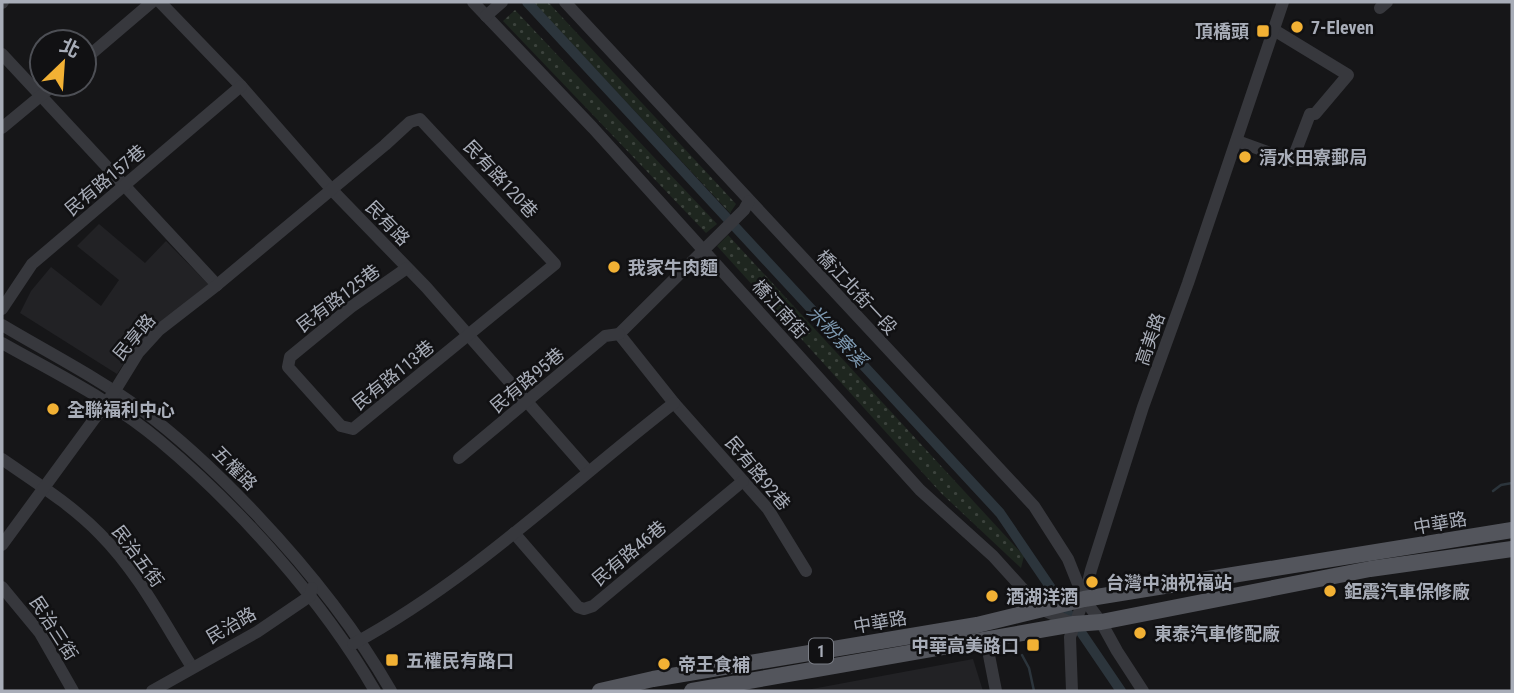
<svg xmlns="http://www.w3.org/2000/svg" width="1514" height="693" font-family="'Roboto Condensed','Noto Sans TC',sans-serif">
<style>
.built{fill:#222225}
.park{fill:url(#park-dots)}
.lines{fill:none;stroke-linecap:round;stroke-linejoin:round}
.stream{stroke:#2c353c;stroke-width:2.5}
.canal{stroke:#2c353c;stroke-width:10}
.minor{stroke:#37383d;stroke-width:12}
.major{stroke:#53555c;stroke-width:16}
.poi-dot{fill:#f2b134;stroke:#111113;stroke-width:2.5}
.labels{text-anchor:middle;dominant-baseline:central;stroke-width:5;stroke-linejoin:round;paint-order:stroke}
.shield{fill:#111113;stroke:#7b7e86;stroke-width:2}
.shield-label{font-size:16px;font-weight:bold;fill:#a8adb8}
.poi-label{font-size:18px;font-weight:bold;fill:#a8adb8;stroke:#111113;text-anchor:start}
.street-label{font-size:18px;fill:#a8adb8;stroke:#111113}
.water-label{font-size:19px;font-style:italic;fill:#7f9bb3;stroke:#111113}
</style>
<defs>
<pattern id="park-dots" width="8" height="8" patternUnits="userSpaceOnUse" patternTransform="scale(1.75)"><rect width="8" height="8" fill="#1e261f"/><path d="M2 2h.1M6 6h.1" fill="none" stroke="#3c433d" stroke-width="1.8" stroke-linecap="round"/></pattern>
</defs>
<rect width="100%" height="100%" fill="#161618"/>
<!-- built -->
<g class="built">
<polygon points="99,224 145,263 166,241 210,286 159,323 135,346 117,374 20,313 31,291 51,267 101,306 119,280 77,246"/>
<polygon points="973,659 983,691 801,691"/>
</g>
<!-- park -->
<g class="park">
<polygon points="533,2 548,2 736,204 730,213"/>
<polygon points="515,10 717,224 706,233 503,21"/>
<polygon points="728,235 1024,556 1021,568 941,493 717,246"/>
</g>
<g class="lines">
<!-- stream -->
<g class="stream">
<polyline points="1493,491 1501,485 1512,483"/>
<polyline points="1022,655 1029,668 1034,691"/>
</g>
<!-- canal -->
<polyline class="canal" points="527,2 1000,513 1121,691"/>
<!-- minor -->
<g class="minor">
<polyline points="160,2 241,86 332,190 426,287 588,471"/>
<polyline points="473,2 593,128 920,490 993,556 1041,609 1074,624"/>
<polyline points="565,2 1034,506 1068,559 1084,599 1101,622 1117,651 1143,691"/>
<polyline points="2,3 3,2"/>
<polyline points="1380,8 1387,2"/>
<polyline points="486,16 502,2"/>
<polyline points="2,54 217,285"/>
<polyline points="84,60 152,2"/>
<polyline points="2,128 55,84"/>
<polyline points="1237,141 1292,161 1310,114 1315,114 1348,75 1274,30"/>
<polyline points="2,309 32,264 241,86"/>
<path d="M2,325C49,353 98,378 142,410C184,441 221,477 256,514C307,568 354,626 391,691"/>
<polyline points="619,334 674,403 768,509 806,571"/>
<polyline points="619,334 744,210 749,201"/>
<path d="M2,343C55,373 113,401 160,441C240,508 323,601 375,691"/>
<polyline points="459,458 605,336 619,334"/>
<path d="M2,459C35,482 72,505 100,534C138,572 164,623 192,667"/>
<polyline points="514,533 578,607 584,609 593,606 743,481"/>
<polyline points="2,545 114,392 138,353 159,330 217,285 385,145 410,122 420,119 555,264 353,429 341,426 288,367 290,357 351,307 407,268"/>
<polyline points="2,587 40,633 73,691"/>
<polyline points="986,640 996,691"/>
<path d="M353,644C471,580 568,485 674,403"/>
<polyline points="152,691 257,632 310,596 312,588"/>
<polyline points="1072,691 1070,637 1084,599 1091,570 1143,407 1188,283 1283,2"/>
</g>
<!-- major -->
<g class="major">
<polyline points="600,691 653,679 977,625 1084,599 1512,530"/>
<polyline points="692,691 1074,624 1101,622 1370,569 1512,549"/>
</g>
</g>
<!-- markers -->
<g class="poi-dot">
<circle cx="1297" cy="27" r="7"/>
<rect x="1256" y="24" width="14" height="14" rx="3.5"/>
<circle cx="1245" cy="157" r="7"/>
<circle cx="614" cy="267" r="7"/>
<circle cx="53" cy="409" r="7"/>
<circle cx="1092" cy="582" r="7"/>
<circle cx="1330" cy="591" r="7"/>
<circle cx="992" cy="596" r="7"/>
<circle cx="1140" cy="633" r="7"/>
<rect x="1026" y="638" width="14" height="14" rx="3.5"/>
<rect x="385" y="653" width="14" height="14" rx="3.5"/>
<circle cx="664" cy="664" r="7"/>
</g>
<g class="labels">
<!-- shield labels -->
<rect class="shield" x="809" y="638.5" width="24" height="25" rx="5"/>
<g class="shield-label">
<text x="821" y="651">1</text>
</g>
<!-- poi labels -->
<g class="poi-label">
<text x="1311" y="27">7-Eleven</text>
<text x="1249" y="31" text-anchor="end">頂橋頭</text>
<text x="1259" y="157">清水田寮郵局</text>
<text x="628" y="267">我家牛肉麵</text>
<text x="67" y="409">全聯福利中心</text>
<text x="1106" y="582">台灣中油祝福站</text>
<text x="1344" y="591">鉅震汽車保修廠</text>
<text x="1006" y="596">酒湖洋酒</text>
<text x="1154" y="633">東泰汽車修配廠</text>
<text x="1019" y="645" text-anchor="end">中華高美路口</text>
<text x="406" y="660">五權民有路口</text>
<text x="678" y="664">帝王食補</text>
</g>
<!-- street labels -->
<g class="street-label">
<text transform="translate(501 179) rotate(47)">民有路120巷</text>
<text transform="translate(105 180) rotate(-40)">民有路157巷</text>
<text transform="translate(388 223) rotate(46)">民有路</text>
<text transform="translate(857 292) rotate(47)">橋江北街一段</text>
<text transform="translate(338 298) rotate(-37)">民有路125巷</text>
<text transform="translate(780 309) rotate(48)">橋江南街</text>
<text transform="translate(134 337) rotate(-50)">民享路</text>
<text transform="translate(1150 339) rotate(-71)">高美路</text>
<text transform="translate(393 375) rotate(-39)">民有路113巷</text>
<text transform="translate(527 380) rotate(-40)">民有路95巷</text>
<text transform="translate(235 468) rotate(45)">五權路</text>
<text transform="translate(758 473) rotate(50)">民有路92巷</text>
<text transform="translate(1440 523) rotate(-10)">中華路</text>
<text transform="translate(629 553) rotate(-40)">民有路46巷</text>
<text transform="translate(138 556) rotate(53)">民治五街</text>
<text transform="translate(880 622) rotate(-10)">中華路</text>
<text transform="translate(231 625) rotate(-30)">民治路</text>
<text transform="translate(54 628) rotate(57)">民治三街</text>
</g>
<!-- water labels -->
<g class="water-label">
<text transform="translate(837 336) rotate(47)">米粉寮溪</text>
</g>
</g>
<!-- border -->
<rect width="1514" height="693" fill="none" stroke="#a8adb8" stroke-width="7"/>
<!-- north arrow -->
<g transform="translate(63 63) rotate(25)"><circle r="33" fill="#111113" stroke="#4d4f55" stroke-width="2"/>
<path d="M0-5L12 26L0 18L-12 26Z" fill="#f2b134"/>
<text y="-10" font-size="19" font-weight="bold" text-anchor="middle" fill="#a8adb8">北</text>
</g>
</svg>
